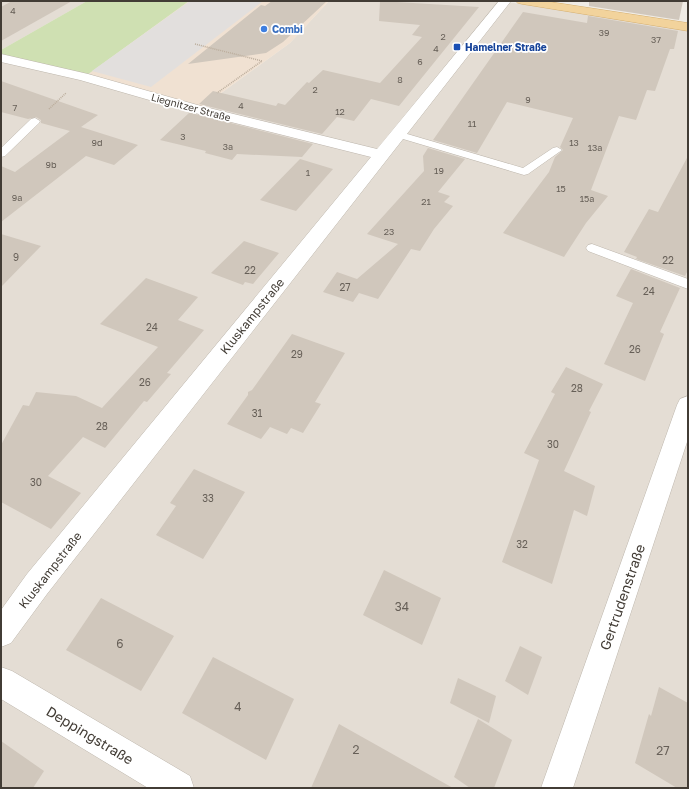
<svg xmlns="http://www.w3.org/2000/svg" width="689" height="789" font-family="'Golos Text',sans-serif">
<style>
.residential{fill:#e4ddd4}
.commercial{fill:#f0e1d2}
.green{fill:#cfe0b2}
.parking{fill:#e2dfdd}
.building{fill:#d0c7bc}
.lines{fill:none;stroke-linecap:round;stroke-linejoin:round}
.service-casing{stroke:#bdb6ac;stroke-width:1}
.minor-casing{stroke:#bdb6ac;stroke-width:1}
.primary-casing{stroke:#d5af6f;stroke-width:1}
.path{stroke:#bbad9c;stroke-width:1.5;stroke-dasharray:1 1;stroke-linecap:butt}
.service{fill:#fff;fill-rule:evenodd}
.minor{fill:#fff;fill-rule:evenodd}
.primary{fill:#f2d39c;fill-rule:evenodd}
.shop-dot{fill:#3f7fe0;stroke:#fff;stroke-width:1.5}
.transit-dot{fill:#1a4fb4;stroke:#fff;stroke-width:1.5}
.labels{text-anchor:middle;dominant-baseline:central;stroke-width:3.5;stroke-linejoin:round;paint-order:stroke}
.far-number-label{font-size:9px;fill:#665f57}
.far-shop-label{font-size:10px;font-weight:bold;fill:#366cbe;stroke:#fff;text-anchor:start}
.far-transit-label{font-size:10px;font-weight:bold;fill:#164399;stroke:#fff;text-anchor:start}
.far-street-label{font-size:10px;fill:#423c35;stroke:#fff}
.number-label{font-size:10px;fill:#665f57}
.street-label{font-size:12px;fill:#423c35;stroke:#fff}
.near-number-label{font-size:12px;fill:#665f57}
.near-street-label{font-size:14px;fill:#423c35;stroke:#fff}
</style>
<rect width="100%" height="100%" fill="#f0ece5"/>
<!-- residential -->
<g class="residential">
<polygon points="1,1 87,1 1,50"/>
<polygon points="329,1 483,1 514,3 688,30 688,788 1,788 1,54 202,107 290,43"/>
</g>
<!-- commercial -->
<polygon class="commercial" points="189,1 329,1 290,43 202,107 87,75"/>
<!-- green -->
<polygon class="green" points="87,1 149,1 155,2 158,1 189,1 87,75 1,54 1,50"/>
<!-- parking -->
<polygon class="parking" points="190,1 263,1 151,87 92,71"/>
<!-- building -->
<g class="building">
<polygon points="12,1 72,1 1,41 1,7"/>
<polygon points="272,1 327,1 283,42 266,53 188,64 261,5 265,6"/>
<polygon points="380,1 479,7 399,106 371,99 354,121 337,117 322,134 199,104 213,91 276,106 278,103 285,105 307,82 309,83 323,70 380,83 422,37 412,35 420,25 379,21"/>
<polygon points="589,1 683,1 679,20 589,6"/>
<polygon points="523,12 587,23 588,16 678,31 674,49 670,49 655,91 647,90 636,120 619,116 591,190 608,196 586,223 564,257 503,233 549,172 555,157 563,150 560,147 573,118 507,102 477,153 433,140"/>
<polygon points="1,81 98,115 81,127 138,145 114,165 86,156 1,222 1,166 15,172 70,131 41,123 41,120 36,117 28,119 1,112"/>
<polygon points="189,113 191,113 313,144 302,157 237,154 232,160 205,153 206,151 160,140"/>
<polygon points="428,148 465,159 438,192 450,196 444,202 453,206 434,229 420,251 411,249 378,299 359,293 353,302 323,292 337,272 357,279 398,244 367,234 424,171 423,156"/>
<polygon points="688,156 688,270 685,276 636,259 637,257 624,252 649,209 658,212"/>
<polygon points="300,159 333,169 296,211 260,200"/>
<polygon points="1,234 41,246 1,287"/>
<polygon points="244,241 279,253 253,284 245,282 243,285 211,273"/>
<polygon points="631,269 680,288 660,332 664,334 645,381 604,364 633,303 616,296"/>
<polygon points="146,278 198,297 178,320 204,330 167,373 171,374 147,402 144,401 105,448 83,437 48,476 81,493 51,529 1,502 1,445 23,405 29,406 36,392 76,396 102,408 158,347 100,324"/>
<polygon points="292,334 345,353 315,402 321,404 303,433 291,428 287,434 270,427 261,439 227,424 248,395 248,392 252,390"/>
<polygon points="566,367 603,384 589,411 591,412 564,471 595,486 587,516 574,510 552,584 502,562 539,460 524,453 555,394 551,392"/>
<polygon points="194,469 245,492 203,559 156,535 176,506 170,503"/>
<polygon points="384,570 441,598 422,645 363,615"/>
<polygon points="101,598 174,636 141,691 66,650"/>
<polygon points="520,646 542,657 528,695 505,681"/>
<polygon points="213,657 294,699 266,760 182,713"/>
<polygon points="458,678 496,696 489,723 450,703"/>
<polygon points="659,687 688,703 688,788 677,788 635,763 649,714 651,716"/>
<polygon points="478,719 512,740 494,788 470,788 454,777"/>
<polygon points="339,724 453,788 311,788"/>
<polygon points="1,741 44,771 33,788 1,788"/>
</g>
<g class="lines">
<!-- service casing -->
<g class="service-casing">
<g id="service">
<polygon points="35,118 40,121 39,123 5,156 1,157 1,148 31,119"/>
<polygon points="397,131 523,168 553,148 557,147 562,150 528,174 524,175 393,136 392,134 393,132"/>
<polygon points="592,244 688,279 688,289 588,251 586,248 588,245"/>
</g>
</g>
<!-- minor casing -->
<g class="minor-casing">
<g id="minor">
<polygon points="499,1 511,1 47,594 11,643 1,647 1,610 27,574 371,157 191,112 80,80 1,62 1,54 88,74 201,106 377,149"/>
<polygon points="688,396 688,439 573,788 541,788 677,405 680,399"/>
<polygon points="1,667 12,671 190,776 194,788 148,788 1,699"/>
</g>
</g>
<!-- primary casing -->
<g class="primary-casing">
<polygon id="primary" points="516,1 544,1 688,23 688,31 522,4 518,3"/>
</g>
<!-- path -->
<g class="path">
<polyline points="195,44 262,61 217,93"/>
<polyline points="49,109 66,93"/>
</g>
<!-- service -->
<use href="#service" class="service"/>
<!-- minor -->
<use href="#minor" class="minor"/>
<!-- primary -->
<use href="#primary" class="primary"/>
</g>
<!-- markers -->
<circle class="shop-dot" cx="264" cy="29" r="4"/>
<rect class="transit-dot" x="453" y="43" width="8" height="8" rx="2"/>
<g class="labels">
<!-- far-number labels -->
<g class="far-number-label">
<text x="13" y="10">4</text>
<text x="604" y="32">39</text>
<text x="443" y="36">2</text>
<text x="656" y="39">37</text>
<text x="436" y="48">4</text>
<text x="420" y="61">6</text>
<text x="400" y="79">8</text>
<text x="315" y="89">2</text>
<text x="528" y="99">9</text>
<text x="241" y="105">4</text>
<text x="15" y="107">7</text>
<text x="340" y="111">12</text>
<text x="472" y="123">11</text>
<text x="183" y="136">3</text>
<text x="97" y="142">9d</text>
<text x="574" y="142">13</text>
<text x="228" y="146">3a</text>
<text x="595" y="147">13a</text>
<text x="51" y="164">9b</text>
<text x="439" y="170">19</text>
<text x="308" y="172">1</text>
<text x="561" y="188">15</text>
<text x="17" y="197">9a</text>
<text x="587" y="198">15a</text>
<text x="426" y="201">21</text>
<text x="389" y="231">23</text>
</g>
<!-- far-shop labels -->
<g class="far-shop-label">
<text x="272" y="29">Combi</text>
</g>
<!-- far-transit labels -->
<g class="far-transit-label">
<text x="465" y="47">Hamelner Straße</text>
</g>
<!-- far-street labels -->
<g class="far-street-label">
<text transform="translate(191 107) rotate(15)">Liegnitzer Straße</text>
</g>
<!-- number labels -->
<g class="number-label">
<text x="16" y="257">9</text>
<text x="668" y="260">22</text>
<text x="250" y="270">22</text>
<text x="345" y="287">27</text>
<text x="649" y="291">24</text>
<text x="152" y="327">24</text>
<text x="635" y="349">26</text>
<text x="297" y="354">29</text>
<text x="145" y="382">26</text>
<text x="577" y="388">28</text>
<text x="257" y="413">31</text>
<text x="102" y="426">28</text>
<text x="553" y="444">30</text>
<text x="36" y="482">30</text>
<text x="208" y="498">33</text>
<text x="522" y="544">32</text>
</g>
<!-- street labels -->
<g class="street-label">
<text transform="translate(252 316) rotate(-51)">Kluskampstraße</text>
<text transform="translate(50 570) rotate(-52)">Kluskampstraße</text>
</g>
<!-- near-number labels -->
<g class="near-number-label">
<text x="402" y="606">34</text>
<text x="120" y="643">6</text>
<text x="238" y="706">4</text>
<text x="356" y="749">2</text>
<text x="663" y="750">27</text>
</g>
<!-- near-street labels -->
<g class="near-street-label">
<text transform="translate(622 597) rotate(-71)">Gertrudenstraße</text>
<text transform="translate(90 735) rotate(31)">Deppingstraße</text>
</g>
</g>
<!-- border -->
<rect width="689" height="789" fill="none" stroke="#423c35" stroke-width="4"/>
</svg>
